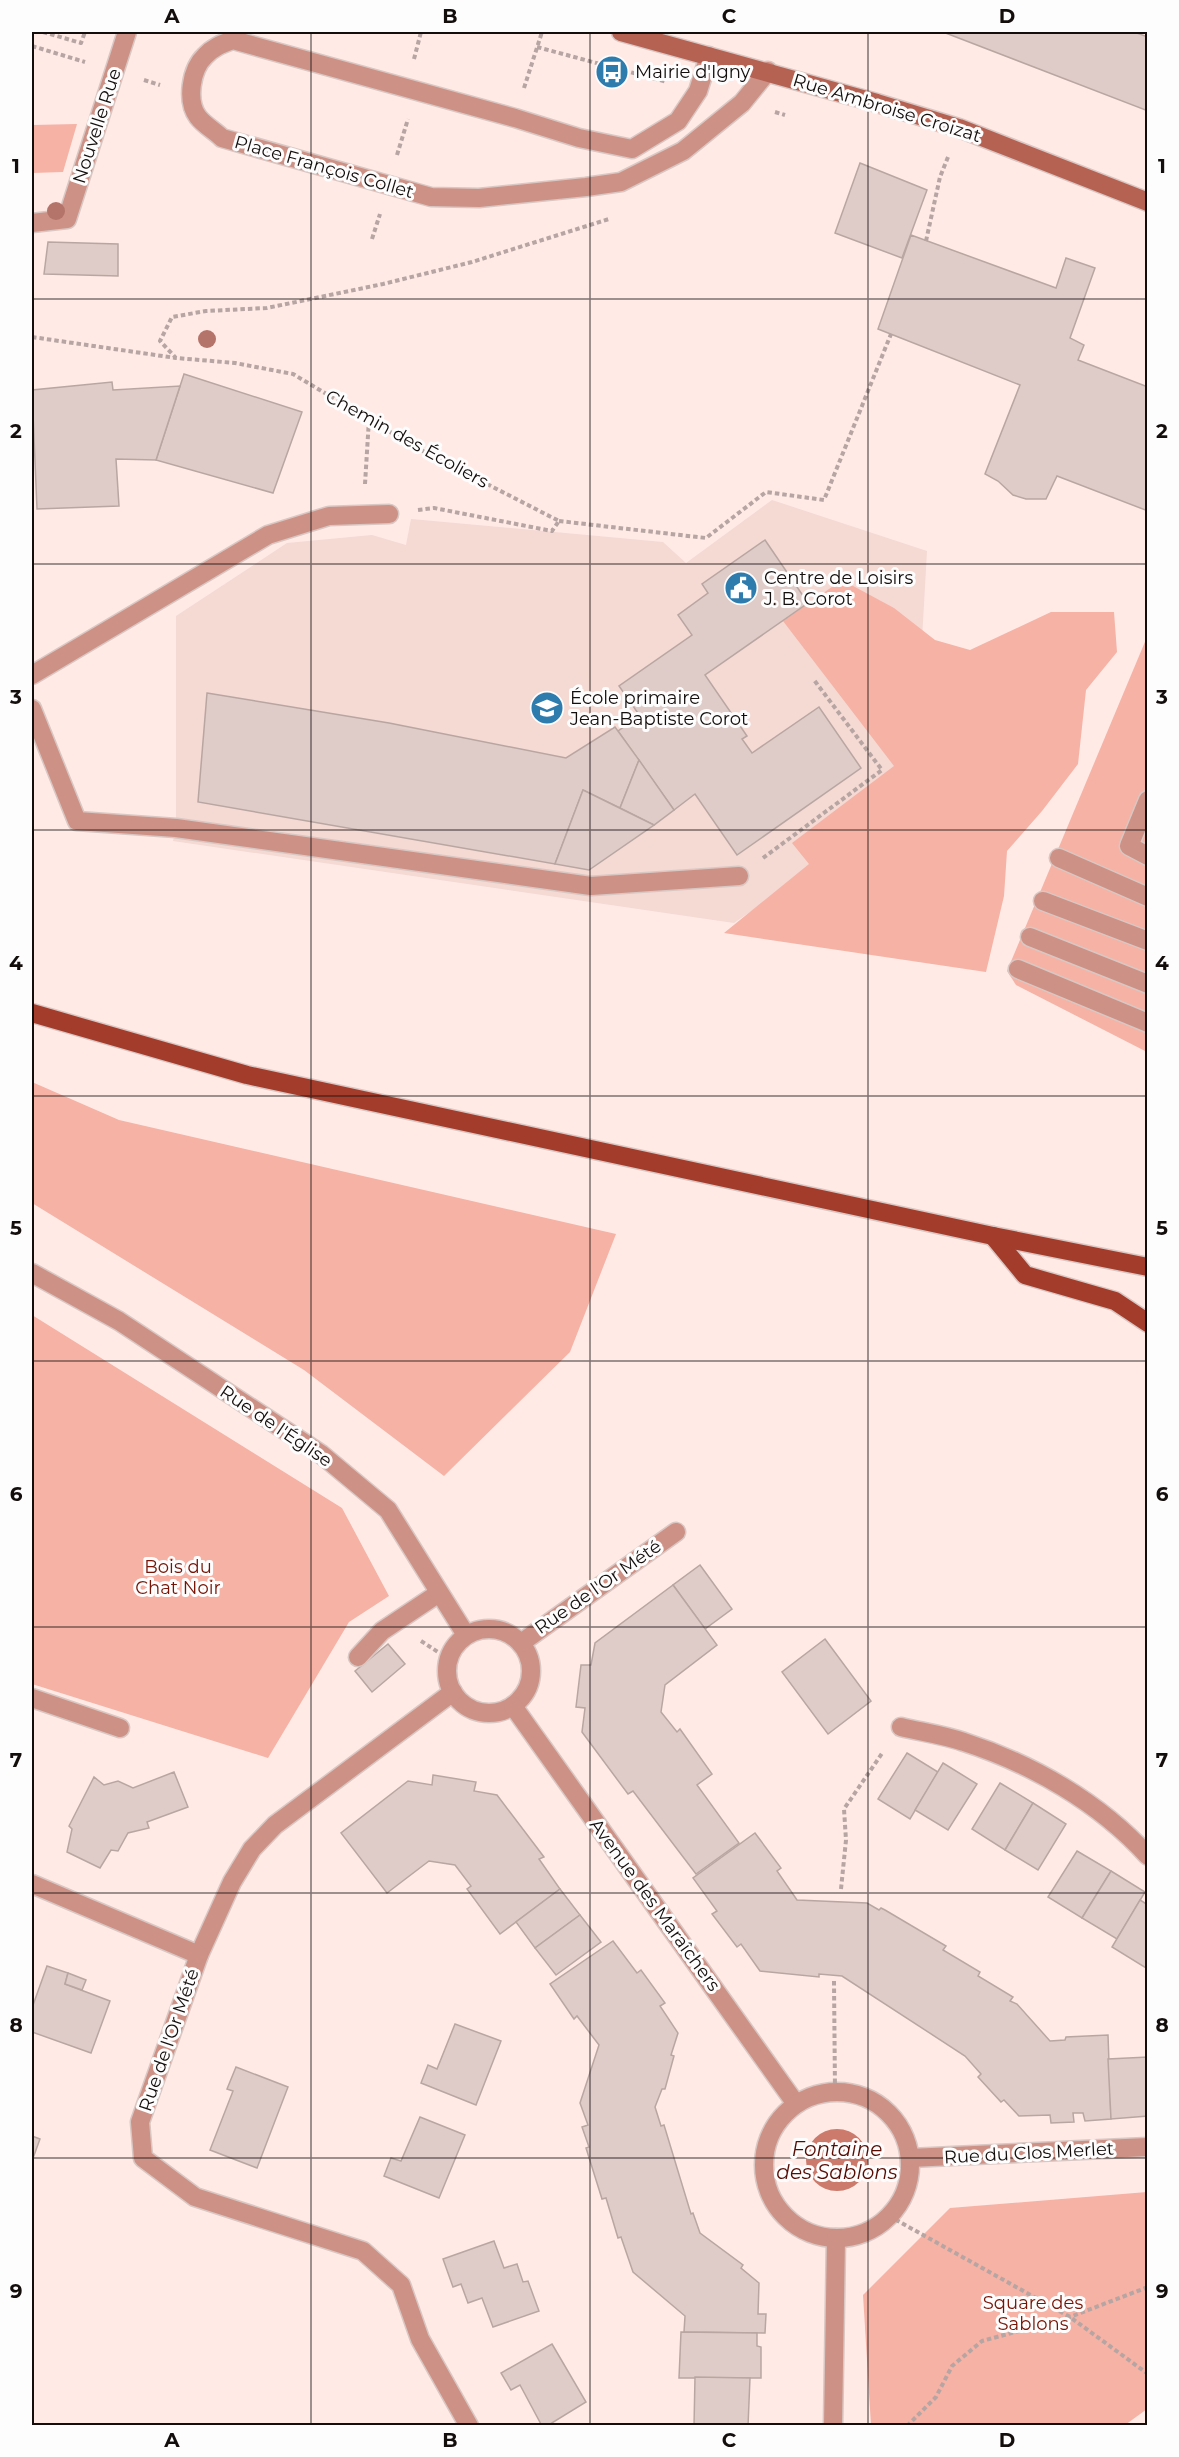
<svg xmlns="http://www.w3.org/2000/svg" width="1179" height="2457" font-family="Montserrat,sans-serif">
<style>
.built{fill:#f5d9d3}
.green{fill:#f5b2a5}
.water{fill:#cc7a6b}
.building{fill:#dfcbc7;stroke:#b9a6a2;stroke-width:1.5}
.lines{fill:none;stroke-linecap:round;stroke-linejoin:round}
.lane-casing{stroke:#d9c7c3;stroke-width:21}
.street-casing{stroke:#d9c7c3;stroke-width:21}
.secondary-casing{stroke:#d9c7c3;stroke-width:21}
.primary-casing{stroke:#d9c7c3;stroke-width:21}
.path{stroke:#b6a5a2;stroke-width:4;stroke-dasharray:4.5 3;stroke-linecap:butt}
.lane{stroke:#cd9186;stroke-width:18}
.street{stroke:#cd9186;stroke-width:18}
.secondary{stroke:#b66253;stroke-width:18}
.primary{stroke:#a43c2c;stroke-width:18}
.tree{fill:#b4746a}
.grid{fill:none;stroke:#130d0c;stroke-width:1.5;stroke-opacity:0.55}
.labels{text-anchor:middle;dominant-baseline:central;stroke-width:6;stroke-linejoin:round;paint-order:stroke}
.poi-label{font-size:18px;fill:#130d0c;stroke:#fdfdfd;text-anchor:start}
.street-label{font-size:18px;fill:#130d0c;stroke:#fdfdfd}
.park-label{font-size:18px;fill:#771305;stroke:#fdfdfd}
.water-label{font-size:20px;font-style:italic;fill:#570c03;stroke:#fdfdfd}
.neatline{fill:none;stroke:#130d0c;stroke-width:2}
.grid-label{font-size:20px;text-anchor:middle;font-weight:bold;fill:#130d0c}
</style>
<rect width="100%" height="100%" fill="#ffeae6"/>
<!-- built -->
<polygon class="built" points="772,500 927,551 913,799 734,923 173,841 176,828 176,616 287,543 372,535 406,545 411,519 663,542 686,563"/>
<!-- green -->
<g class="green">
<polygon points="77,124 63,172 32,173 32,125"/>
<polygon points="842,580 894,608 935,640 970,650 1051,612 1114,612 1117,652 1086,690 1078,764 1042,811 1007,851 1004,896 986,972 724,933 809,864 792,843 894,766 783,621"/>
<polygon points="1147,637 1147,1052 1016,985 1007,971"/>
<polygon points="32,1082 119,1120 616,1234 570,1352 444,1476 304,1370 32,1203"/>
<polygon points="32,1315 342,1508 389,1596 349,1622 268,1758 32,1684"/>
<polygon points="1147,2192 1147,2409 1125,2425 871,2425 863,2295 950,2208"/>
</g>
<!-- water -->
<circle class="water" cx="837" cy="2160" r="31"/>
<!-- building -->
<g class="building">
<polygon points="943,32 1134,32 1148,37 1148,111"/>
<polygon points="860,163 927,190 902,258 835,233"/>
<polygon points="911,235 1056,288 1066,258 1095,268 1070,338 1084,345 1078,360 1148,387 1148,511 1057,476 1046,499 1026,499 1013,495 998,481 985,474 1020,385 878,329"/>
<polygon points="48,242 118,244 118,276 44,274"/>
<polygon points="184,374 302,412 273,493 156,460"/>
<polygon points="112,382 113,390 180,386 156,460 116,459 119,506 37,509 32,390"/>
<polygon points="765,540 808,603 705,675 747,736 742,739 752,753 819,707 861,768 737,855 695,794 674,810 618,731 640,716 619,686 692,635 678,615 708,593 702,584"/>
<polygon points="207,693 389,723 566,758 615,727 639,760 620,808 583,790 555,864 198,802"/>
<polygon points="639,760 674,810 654,825 620,808"/>
<polygon points="583,790 654,825 589,870 555,864"/>
<polygon points="700,1565 732,1609 705,1629 673,1585"/>
<polygon points="673,1585 717,1645 665,1685 661,1712 677,1732 680,1729 712,1774 697,1785 739,1843 696,1874 633,1791 628,1794 582,1732 585,1708 576,1707 581,1665 591,1665 595,1643"/>
<polygon points="825,1639 871,1701 828,1734 782,1672"/>
<polygon points="388,1644 405,1664 372,1692 355,1671"/>
<polygon points="907,1753 938,1772 910,1819 878,1799"/>
<polygon points="943,1763 977,1784 948,1830 915,1810"/>
<polygon points="174,1772 188,1807 147,1822 149,1828 128,1833 118,1851 111,1850 100,1868 67,1852 72,1829 69,1826 94,1777 104,1785 118,1781 133,1788"/>
<polygon points="433,1775 476,1782 474,1791 497,1795 544,1857 539,1859 560,1889 500,1934 467,1889 471,1886 455,1865 429,1861 387,1893 341,1833 408,1781 432,1785"/>
<polygon points="1000,1783 1033,1803 1005,1850 972,1829"/>
<polygon points="1033,1803 1066,1824 1038,1870 1005,1850"/>
<polygon points="755,1833 781,1868 777,1871 797,1900 867,1903 879,1910 881,1908 885,1910 946,1946 943,1950 980,1972 978,1976 1013,1997 1010,2001 1017,2004 1050,2041 1065,2040 1066,2037 1108,2035 1111,2119 1085,2121 1083,2113 1073,2113 1074,2122 1051,2123 1050,2115 1019,2116 1004,2100 1001,2102 978,2077 981,2074 965,2056 842,1976 819,1974 819,1977 760,1971 741,1944 737,1947 712,1914 717,1911 693,1878"/>
<polygon points="1077,1851 1111,1871 1082,1918 1048,1897"/>
<polygon points="1111,1871 1145,1892 1117,1939 1082,1918"/>
<polygon points="560,1889 580,1915 535,1948 516,1922"/>
<polygon points="1140,1900 1148,1905 1146,1968 1112,1947"/>
<polygon points="580,1915 601,1942 556,1975 535,1948"/>
<polygon points="613,1941 637,1973 641,1970 665,2003 660,2006 678,2033 671,2055 674,2056 665,2089 662,2089 655,2107 661,2126 664,2125 691,2214 693,2213 700,2233 743,2265 741,2268 759,2283 758,2314 766,2314 765,2333 684,2332 685,2316 633,2272 621,2237 618,2238 606,2198 602,2199 586,2148 589,2147 582,2127 588,2125 580,2103 599,2045 577,2016 574,2019 550,1984"/>
<polygon points="47,1966 68,1973 65,1984 110,2001 91,2053 32,2032 32,2008"/>
<polygon points="68,1973 86,1980 82,1990 65,1984"/>
<polygon points="455,2024 501,2041 476,2105 421,2083 428,2065 437,2069"/>
<polygon points="1148,2057 1148,2116 1111,2119 1108,2059"/>
<polygon points="236,2067 288,2087 257,2168 210,2150 233,2091 227,2089"/>
<polygon points="420,2117 465,2135 439,2198 384,2176 391,2158 401,2161"/>
<polygon points="32,2136 40,2139 32,2161"/>
<polygon points="494,2241 504,2268 517,2264 523,2282 528,2281 539,2311 493,2327 482,2298 468,2303 461,2284 453,2287 443,2259"/>
<polygon points="681,2332 757,2333 757,2346 761,2347 761,2378 679,2378"/>
<polygon points="552,2344 586,2402 547,2426 542,2426 520,2385 511,2390 501,2373"/>
<polygon points="695,2377 750,2378 748,2426 694,2426"/>
</g>
<g class="lines">
<!-- lane casing -->
<g class="lane-casing">
<g id="lane">
<path d="M709,56L698,91L678,121L632,149L579,138L515,118L233,40C222,44 213,47 205,56C191,69 186,101 198,117C204,125 215,131 222,138L431,197L479,198L586,187L621,182L683,151L742,103L768,71"/>
<polyline points="32,675 268,535 329,516 389,514"/>
<polyline points="32,709 77,821 176,828 591,886 739,876"/>
<polyline points="1148,800 1129,846 1148,856"/>
<polyline points="1059,858 1148,897"/>
<polyline points="1043,901 1148,941"/>
<polyline points="1030,937 1148,984"/>
<polyline points="1018,969 1148,1023"/>
<polyline points="358,1657 382,1631 439,1593"/>
<polyline points="32,1698 120,1728"/>
</g>
</g>
<!-- street casing -->
<g class="street-casing">
<g id="street">
<polyline points="32,223 67,219 127,32"/>
<polyline points="32,1273 119,1321 321,1454 388,1510 466,1635"/>
<circle cx="489" cy="1671" r="42"/>
<polyline points="521,1643 676,1532"/>
<polyline points="453,1692 275,1825 252,1849 232,1882 199,1955 140,2122 143,2158 195,2197 363,2251 401,2285 420,2339 469,2426"/>
<polyline points="513,1706 796,2104"/>
<path d="M901,1727C922,1732 944,1735 964,1742C1032,1764 1099,1802 1148,1856"/>
<polyline points="32,1884 199,1955"/>
<circle cx="837" cy="2165" r="73"/>
<polyline points="910,2158 1148,2147"/>
<polyline points="833,2426 836,2238"/>
</g>
</g>
<!-- secondary casing -->
<g class="secondary-casing">
<polyline id="secondary" points="621,32 877,103 959,128 1148,202"/>
</g>
<!-- primary casing -->
<g class="primary-casing">
<g id="primary">
<polyline points="32,1013 247,1075 993,1236 1148,1267"/>
<polyline points="993,1236 1025,1275 1115,1301 1148,1323"/>
</g>
</g>
<!-- path -->
<g class="path">
<polyline points="43,32 81,43 85,32"/>
<polyline points="32,46 85,62"/>
<polyline points="537,47 667,82"/>
<polyline points="414,59 421,32"/>
<polyline points="144,80 160,85"/>
<polyline points="524,88 542,32"/>
<polyline points="775,112 785,115"/>
<polyline points="397,155 408,119"/>
<polyline points="372,239 380,214"/>
<polyline points="926,241 940,177 948,157"/>
<polyline points="32,337 176,358"/>
<polyline points="365,484 369,419"/>
<polyline points="418,510 434,508 552,531 559,521 417,448 293,374 235,363 176,358 160,341 172,317 206,311 267,308 383,284 472,262 609,219"/>
<polyline points="559,521 706,538 766,492 824,500 891,334"/>
<polyline points="763,858 882,770 814,680"/>
<polyline points="421,1641 438,1652"/>
<polyline points="841,1889 846,1840 844,1809 883,1752"/>
<polyline points="834,1981 835,2091"/>
<polyline points="889,2216 1070,2317 1148,2374"/>
<polyline points="907,2426 936,2397 952,2366 982,2341 1070,2317 1148,2287"/>
</g>
<!-- lane -->
<use href="#lane" class="lane"/>
<!-- street -->
<use href="#street" class="street"/>
<!-- secondary -->
<use href="#secondary" class="secondary"/>
<!-- primary -->
<use href="#primary" class="primary"/>
</g>
<!-- trees -->
<g class="tree">
<circle cx="56" cy="211" r="9"/>
<circle cx="207" cy="339" r="9"/>
</g>
<!-- grid -->
<path class="grid" d="M311,32V2426M590,32V2426M868,32V2426M32,299H1148M32,564H1148M32,830H1148M32,1096H1148M32,1361H1148M32,1627H1148M32,1893H1148M32,2158H1148"/>
<!-- icons -->
<defs>
<g id="bus-disc" transform="scale(1.725)"><circle r="9.5" fill="#2e7bae" stroke="#fdfdfd"/><path d="M-5-6H5V4H4V6H2V4H-2V6H-4V4H-5ZM-3.5-4V0h7V-4ZM-3.5 1.2v1.5H-2V1.2ZM2 1.2v1.5H3.5V1.2Z" fill="#fff"/></g>
<g id="civic-disc" transform="scale(1.725)"><circle r="9.5" fill="#2e7bae" stroke="#fdfdfd"/><path d="M-.6-6.5H3V-4.5H.6V-3L4-1V1h2V6H-6V1h2V-1L-.6-3ZM-1.2 2.5V6h2.4V2.5Z" fill="#fff"/></g>
<g id="school-disc" transform="scale(1.725)"><circle r="9.5" fill="#2e7bae" stroke="#fdfdfd"/><path d="M0-5L7-2L0 1L-7-2ZM-4 1L0 2.5L4 1V4Q0 6-4 4Z" fill="#fff"/></g>
</defs>
<g fill-rule="evenodd">
<use href="#bus-disc" x="612" y="72"/>
<use href="#civic-disc" x="741" y="588"/>
<use href="#school-disc" x="547" y="708"/>
</g>
<g class="labels">
<!-- poi labels -->
<g class="poi-label">
<text x="635" y="72">Mairie d'Igny</text>
<text x="764" y="578">Centre de Loisirs<tspan x="764" dy="21">J. B. Corot</tspan></text>
<text x="570" y="698">École primaire<tspan x="570" dy="21">Jean-Baptiste Corot</tspan></text>
</g>
<!-- street labels -->
<g class="street-label">
<text transform="translate(887 108) rotate(17)">Rue Ambroise Croizat</text>
<text transform="translate(97 126) rotate(-72)">Nouvelle Rue</text>
<text transform="translate(324 167) rotate(16)">Place François Collet</text>
<text transform="translate(407 439) rotate(29)">Chemin des Écoliers</text>
<text transform="translate(276 1426) rotate(34)">Rue de l'Église</text>
<text transform="translate(598 1587) rotate(-35)">Rue de l'Or Mété</text>
<text transform="translate(655 1905) rotate(54)">Avenue des Maraîchers</text>
<text transform="translate(169 2040) rotate(-71)">Rue de l'Or Mété</text>
<text transform="translate(1029 2153) rotate(-3)">Rue du Clos Merlet</text>
</g>
<!-- park labels -->
<g class="park-label">
<text x="178" y="1567">Bois du<tspan x="178" dy="21">Chat Noir</tspan></text>
<text x="1033" y="2303">Square des<tspan x="1033" dy="21">Sablons</tspan></text>
</g>
<!-- water labels -->
<g class="water-label">
<text x="837" y="2149">Fontaine<tspan x="837" dy="23">des Sablons</tspan></text>
</g>
</g>
<!-- border -->
<rect width="1179" height="2457" fill="none" stroke="#fdfdfd" stroke-width="66"/>
<rect x="33" y="33" width="1113" height="2391" class="neatline"/>
<g class="grid-label">
<text x="172" y="23">A</text>
<text x="450" y="23">B</text>
<text x="729" y="23">C</text>
<text x="1007" y="23">D</text>
<text x="16" y="173">1</text>
<text x="1162" y="173">1</text>
<text x="16" y="438">2</text>
<text x="1162" y="438">2</text>
<text x="16" y="704">3</text>
<text x="1162" y="704">3</text>
<text x="16" y="970">4</text>
<text x="1162" y="970">4</text>
<text x="16" y="1235">5</text>
<text x="1162" y="1235">5</text>
<text x="16" y="1501">6</text>
<text x="1162" y="1501">6</text>
<text x="16" y="1767">7</text>
<text x="1162" y="1767">7</text>
<text x="16" y="2032">8</text>
<text x="1162" y="2032">8</text>
<text x="16" y="2298">9</text>
<text x="1162" y="2298">9</text>
<text x="172" y="2447">A</text>
<text x="450" y="2447">B</text>
<text x="729" y="2447">C</text>
<text x="1007" y="2447">D</text>
</g>
</svg>
